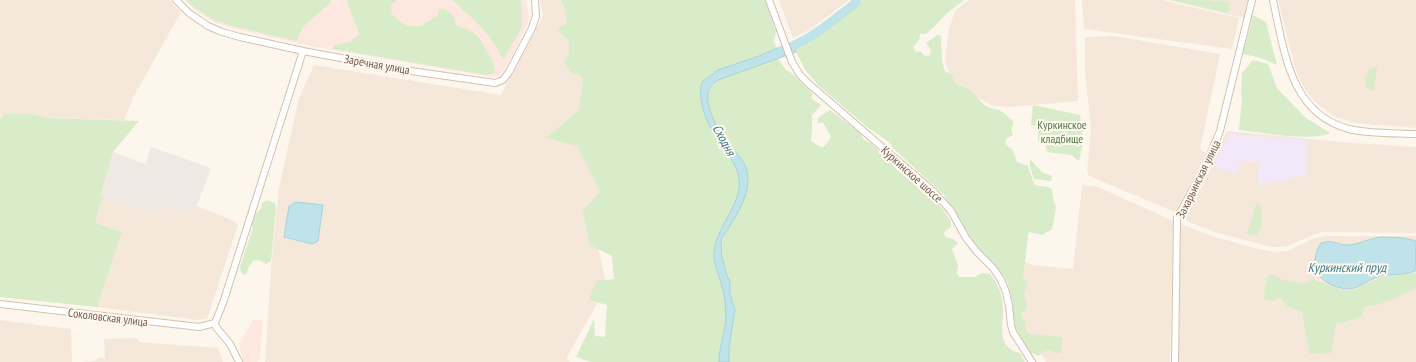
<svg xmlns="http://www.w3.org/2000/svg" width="1416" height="362" font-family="'PT Sans Narrow',sans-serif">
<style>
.residential{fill:#f5e8da}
.commercial{fill:#fde8e0}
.industrial{fill:#efe9e4}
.education{fill:#f3e8fa}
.green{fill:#d8ecc9}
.water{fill:#bfe3e8;stroke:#a5d3da}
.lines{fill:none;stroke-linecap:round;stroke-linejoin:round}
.river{stroke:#bfe3e8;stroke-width:9}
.secondary-casing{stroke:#d6c0b0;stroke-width:8}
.secondary{stroke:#fff;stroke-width:6}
.labels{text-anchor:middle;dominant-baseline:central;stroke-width:4;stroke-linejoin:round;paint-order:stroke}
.street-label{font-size:12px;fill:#7a5c4d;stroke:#fffaf3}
.park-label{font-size:12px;fill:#537a41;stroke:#fffaf3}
.water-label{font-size:13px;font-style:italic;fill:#437c86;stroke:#fffaf3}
</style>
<rect width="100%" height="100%" fill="#fdf6ec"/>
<!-- residential -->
<g class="residential">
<polygon points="0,0 169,0 181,12 134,96 124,120 48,118 32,114 4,114 2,118 0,118"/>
<polygon points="540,0 640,0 649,37 592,224 607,286 566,359 571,362 265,362 272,257 279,188 299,98 314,65 501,95 543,16"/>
<polygon points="779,0 849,0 809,30 793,38"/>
<polygon points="969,0 1075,0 1078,101 1011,107 993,106 955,86 945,62 949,28 956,10"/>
<polygon points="1082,0 1161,0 1239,18 1232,49 1084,29"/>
<polygon points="1168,0 1248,0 1244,18"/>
<polygon points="1278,0 1416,0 1416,128 1354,123 1335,117 1315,102 1304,88 1295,68"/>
<polygon points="1114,36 1220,54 1200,149 1207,154 1175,212 1089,176 1087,172 1091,129 1085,73 1085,37"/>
<polygon points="1227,131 1353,143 1416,147 1416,233 1321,232 1285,247 1271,247 1218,233 1189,222 1184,219 1184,214"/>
<polygon points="1082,185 1098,187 1173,221 1170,362 1046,362 1023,327 1021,260 1033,265 1073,269"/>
<polygon points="104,198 150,212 161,204 193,216 197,206 234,221 238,225 207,319 197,320 97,307 122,232 96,223 98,210 100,207 102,199"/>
<polygon points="1181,224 1214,237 1259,249 1275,252 1287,251 1315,238 1325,236 1416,236 1416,362 1179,362 1179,234"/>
<polygon points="0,320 71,329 72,362 0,362"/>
<polygon points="136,338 139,342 218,348 223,362 82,362 97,361 97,358 105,358 104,339"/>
</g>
<!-- commercial -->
<g class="commercial">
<polygon points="185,0 526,0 529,19 514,53 503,71 498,76 491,77 310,46 228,27 213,22 194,9"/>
<polygon points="253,320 263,320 260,359 257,362 243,362 239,344"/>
</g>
<!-- industrial -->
<polygon class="industrial" points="151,147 211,168 193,216 161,204 150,212 104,198 101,195 113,152 145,164"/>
<!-- education -->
<polygon class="education" points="1228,134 1307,140 1306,175 1259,185 1257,182 1260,163 1240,160 1238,173 1235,172 1235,174 1214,166"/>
<!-- green -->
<g class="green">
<polygon points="186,0 330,0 331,2 303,27 296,41 236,27 214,20 195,8"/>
<path d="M347,0H397L391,5L392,14L398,20L407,26H421L437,16L440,9H445L454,17L456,25C477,33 479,35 489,55C493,61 495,66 495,73L487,75L333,49L334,45L349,42L359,35L357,26L353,19Z"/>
<path d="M452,0H521L522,27L503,60C493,35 472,18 452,0Z"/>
<path d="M561,0H765L776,32C775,39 772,41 777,48L759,56L718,70L702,82C696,102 710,130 721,145C729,156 738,166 739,180C742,203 717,227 714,251C712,259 719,275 721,283C725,296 727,313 725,326C723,339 719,348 719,362H591L576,357L594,319L595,336L605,337L607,305L589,300L596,281L614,279L612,256L590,245L583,211L600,191L577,146L546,138L579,110L583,78L581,76L571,72L564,63L569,53V42L557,29L567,23L564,6Z"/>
<path d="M863,0H964L946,14L934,27L926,34H920L919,40L913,47L916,52L918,51L921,52L925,56L930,55L931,50L926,43L937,35L941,36L942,61L945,71L952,75C955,88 961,84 970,90C975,94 979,101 986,106C991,109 999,109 1004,113C1007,115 1009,119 1013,121V124L1011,129L1013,135L1006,139V145L1013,150L1017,162L1028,166L1034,184C1039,188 1048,184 1052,190L1053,198L1056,208L1052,229L1042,235L1029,232L1028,235L1023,279L1028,282L1024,296C1026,301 1028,304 1026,310L1021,313L1023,318L1026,323V332L1029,334L1062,337V350L1060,353H1055L1050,350L1042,352L1039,356L1031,353L1015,327L1009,287L1005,278L997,268L977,247L943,194L894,149L889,142L867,127L818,85L806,71L795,50L850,12Z"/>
<polygon points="1170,0 1207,0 1217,2 1217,0 1229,2 1230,4 1228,13"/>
<polygon points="1253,15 1266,22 1277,65 1261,58 1243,54"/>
<path d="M778,59L787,71H789C798,78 805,87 813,94L811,98L821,105L812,115V128L811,141L819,146L823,147L828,142L831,137L827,129L822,122L817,124L818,118L830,110L860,133L864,140L871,143L909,179L937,202L951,221V227L944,232L945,237L953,239L958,243L952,249L958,265L957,273L959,277H975L981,273L990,274C998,284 1003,295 1003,309C1003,326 996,347 1020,353L1025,362H729V348L735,310L730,294V281L727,276L724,265L721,245L748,180C747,161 736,155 726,141C715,125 697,96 717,81C724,75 735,73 743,71C755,67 766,62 778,59Z"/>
<path d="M1253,60L1268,64L1277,88L1306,118L1330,133C1312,142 1260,132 1239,130L1242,100L1241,93L1242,73Z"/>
<polygon points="1377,67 1374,90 1371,91 1365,86 1365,78 1370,69"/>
<polygon points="1033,105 1080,115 1083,142 1079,161 1071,155 1047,152 1045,142 1038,141 1038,126 1031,125"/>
<path d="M4,114H32L48,118L139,121L113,152L101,195L104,198C99,203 97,215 96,223L122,232L97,307L0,297V118H2Z"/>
<polygon points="1030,159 1043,173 1052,176 1051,181 1034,179 1030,167"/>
<path d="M267,200L275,203L276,209L271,261L266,264L259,260L253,261L248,268L247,273L245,275C240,273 241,271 240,267L253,228L251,222L255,214L261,209L262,203Z"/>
<polygon points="1256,204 1261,205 1262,223 1258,236 1247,234"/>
<path d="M1416,272V288C1399,297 1383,305 1364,307L1362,316L1346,322L1336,323L1331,353L1310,354L1304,324L1303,313L1299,311L1287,306L1279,297L1273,301L1265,299L1264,292L1268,276L1272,274L1280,279L1301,283H1307L1310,279H1313L1316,281L1321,282L1339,289L1350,291L1382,277L1415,273Z"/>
</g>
<!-- water -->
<g class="water">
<path d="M787,44H792L796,52L718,80C715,82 711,85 710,88C702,102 718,131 727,142C733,151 746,160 747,172C752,196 733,219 722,239L721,245L722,257L727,276L730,281V294L735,310L729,348V362H719C719,348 723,339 725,326C727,313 725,296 721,283C719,275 712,259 714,251C717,227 742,203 739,180C738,166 729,156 721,145C710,129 696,103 702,82L718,70L759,56Z"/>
<polygon points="296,202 323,205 318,241 312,244 284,237 289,206"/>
<path d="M1382,237L1403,238L1416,241V270C1410,275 1389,274 1380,276C1369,279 1360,288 1349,289C1344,289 1341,288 1337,287C1315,280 1309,262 1321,243C1335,239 1336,245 1347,245C1357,245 1370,238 1382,237Z"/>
</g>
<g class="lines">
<!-- river -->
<path class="river" d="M783,50C810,40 831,22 853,5L857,0"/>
<!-- secondary casing -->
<g class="secondary-casing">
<g id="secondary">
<polyline points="176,0 189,13 208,26 222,32 240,37 303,51 411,71 495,83 503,80 509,72 532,28 536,16 535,0"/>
<polyline points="769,0 792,62 800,75 809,84 933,191 951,211 966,238 977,252 993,268 1001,280 1006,292 1009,306 1011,325 1013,332 1032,362"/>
<path d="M1273,0C1284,50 1290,114 1349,129C1370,134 1394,133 1416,134"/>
<polyline points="0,304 199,327 215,323"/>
<polyline points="239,362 230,344 216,327 215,323 223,303 303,51"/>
<polyline points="1175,362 1177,218 1205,167 1220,131 1252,0"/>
</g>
</g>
<!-- secondary -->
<use href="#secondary" class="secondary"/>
</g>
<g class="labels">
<!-- street labels -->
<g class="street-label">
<text transform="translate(377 64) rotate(10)">Заречная улица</text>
<text transform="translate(912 174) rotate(42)">Куркинское шоссе</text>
<text transform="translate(1198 179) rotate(-64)">Захарьинская улица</text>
<text transform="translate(108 317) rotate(7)">Соколовская улица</text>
</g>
<!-- park labels -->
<g class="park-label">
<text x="1062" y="124">Куркинское<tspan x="1062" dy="14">кладбище</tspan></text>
</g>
<!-- water labels -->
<g class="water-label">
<text transform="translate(724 140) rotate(61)">Сходня</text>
<text x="1347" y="267">Куркинский пруд</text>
</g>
</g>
</svg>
